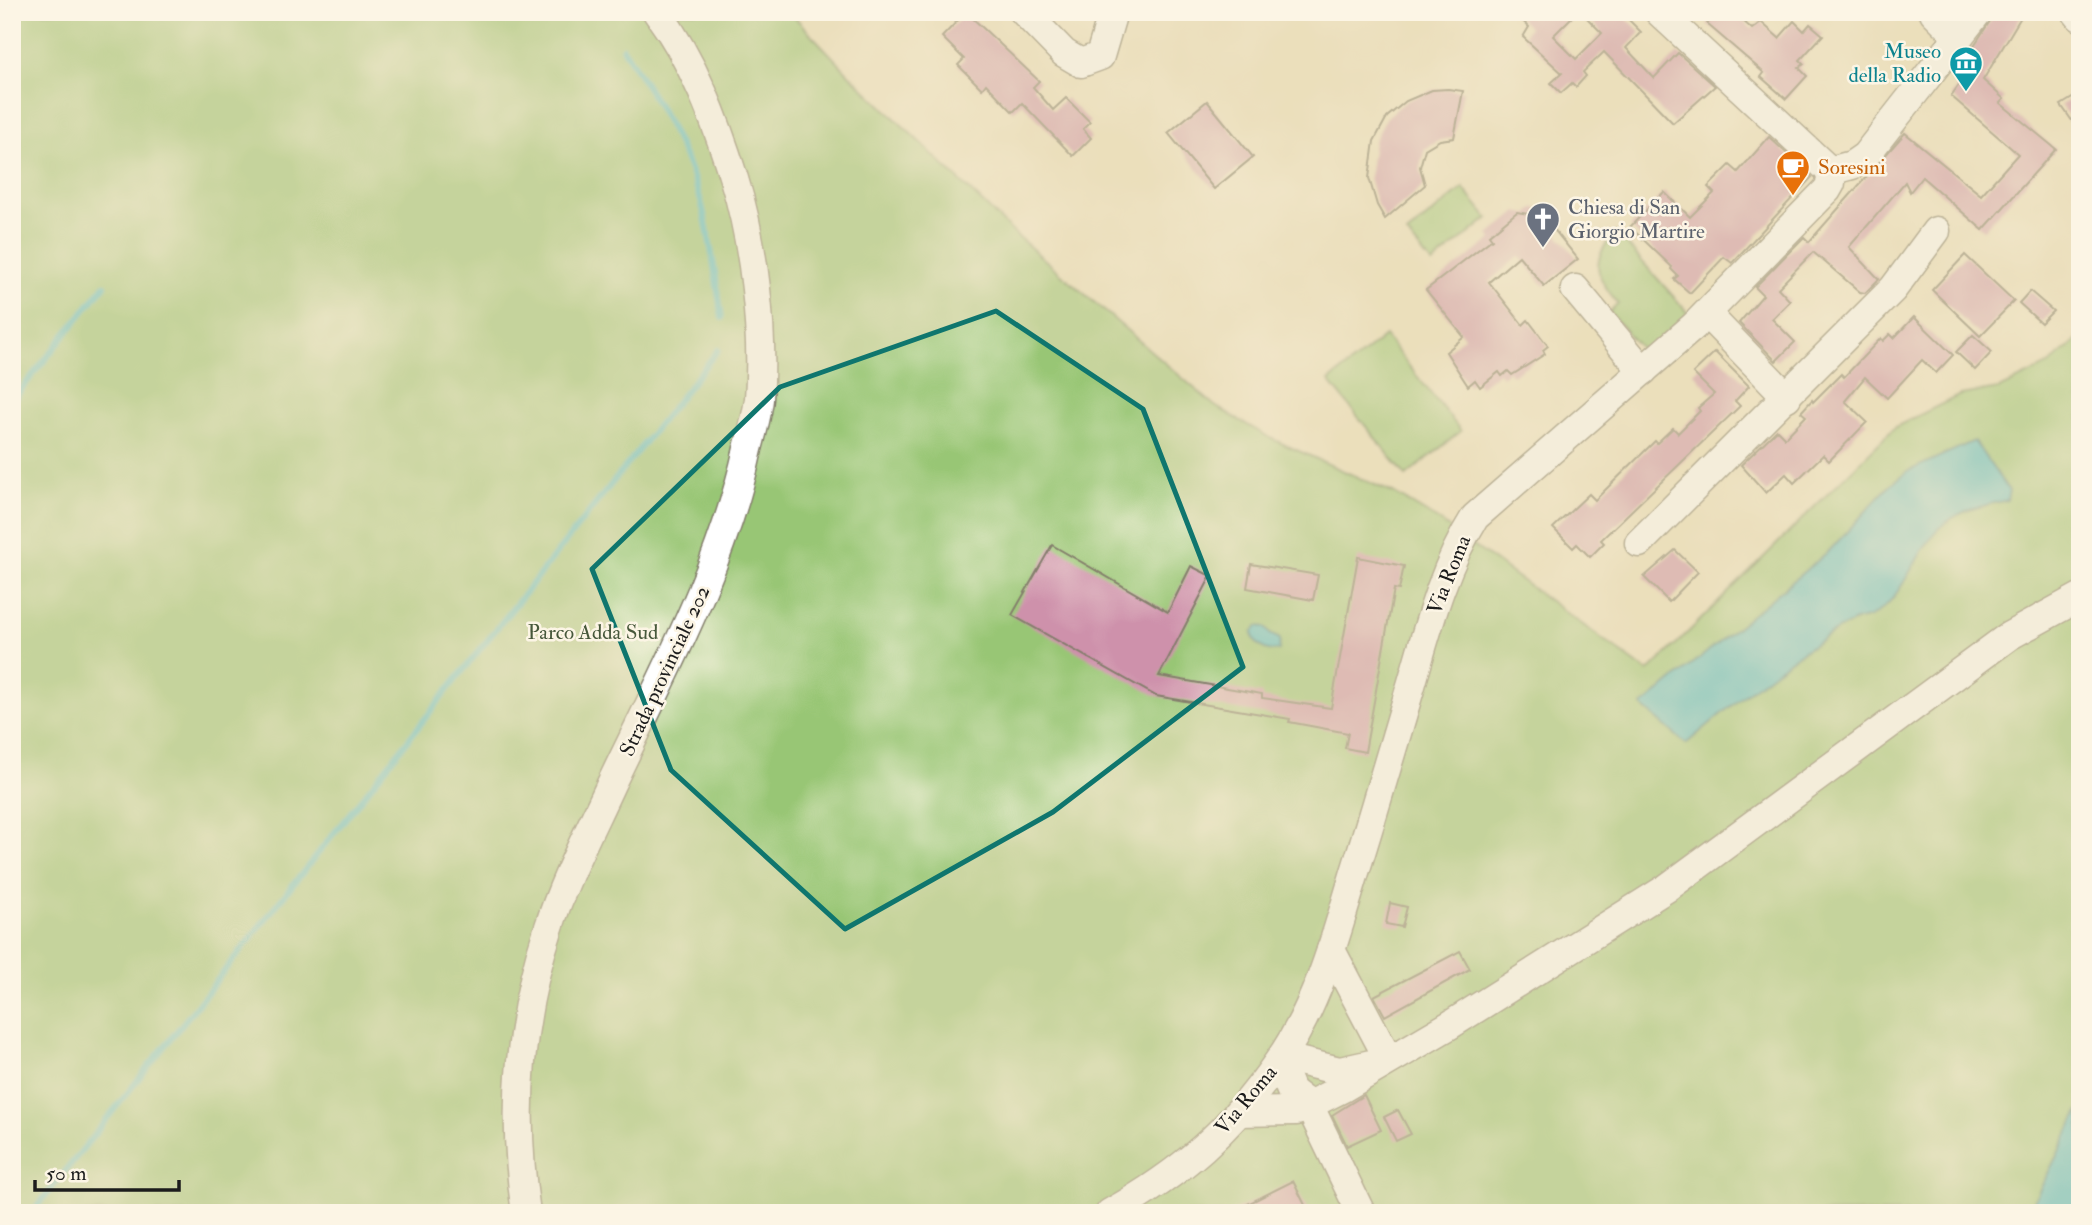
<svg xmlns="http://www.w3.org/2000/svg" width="2092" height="1225" font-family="'IM FELL Double Pica',serif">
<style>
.green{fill:#98c675;stroke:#5a7148;stroke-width:2}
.water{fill:#4ebcc7;stroke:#356c72;stroke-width:2}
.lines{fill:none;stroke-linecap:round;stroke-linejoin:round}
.stream{stroke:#4ebcc7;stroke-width:6}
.building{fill:#ce91ab}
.minor-casing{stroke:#847e6c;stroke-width:31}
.minor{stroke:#fff;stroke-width:28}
.marked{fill:none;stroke:#0f766e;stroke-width:5;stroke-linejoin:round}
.labels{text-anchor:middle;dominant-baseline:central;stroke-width:5;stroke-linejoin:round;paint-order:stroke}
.culture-label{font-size:21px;fill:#0d838f;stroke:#fcf5e5;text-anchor:end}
.food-label{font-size:21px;fill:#c56008;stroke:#fcf5e5;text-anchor:start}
.worship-label{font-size:21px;fill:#5b616d;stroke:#fcf5e5;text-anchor:start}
.street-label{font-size:21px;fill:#1c1c1c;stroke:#fcf5e5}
.park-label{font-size:21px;fill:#47583b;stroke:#fcf5e5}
</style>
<rect width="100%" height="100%" fill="#fcf5e5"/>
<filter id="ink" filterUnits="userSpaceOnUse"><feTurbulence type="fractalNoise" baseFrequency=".0143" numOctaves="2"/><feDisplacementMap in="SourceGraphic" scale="14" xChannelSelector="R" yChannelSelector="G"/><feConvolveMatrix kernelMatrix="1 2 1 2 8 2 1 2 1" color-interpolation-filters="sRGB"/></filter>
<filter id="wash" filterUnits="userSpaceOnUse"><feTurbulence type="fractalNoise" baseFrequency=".00686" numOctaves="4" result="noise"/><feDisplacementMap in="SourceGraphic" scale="28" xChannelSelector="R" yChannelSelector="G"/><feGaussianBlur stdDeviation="1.57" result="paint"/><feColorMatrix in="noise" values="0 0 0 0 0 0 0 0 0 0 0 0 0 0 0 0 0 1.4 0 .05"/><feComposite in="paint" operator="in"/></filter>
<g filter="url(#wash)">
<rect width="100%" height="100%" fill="#ebdfbb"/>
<!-- green -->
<g class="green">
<polygon points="12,12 790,12 848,73 1016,235 1215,406 1272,439 1393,493 1438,520 1648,672 1895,427 1960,395 1999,389 2050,364 2080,337 2080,1213 12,1213"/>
<polygon points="1463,188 1488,218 1432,264 1407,234"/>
<path d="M1616,232L1689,314L1648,350L1643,351L1609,312L1618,304C1595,274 1589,262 1616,232Z"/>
<polygon points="1385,336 1461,431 1406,476 1329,381"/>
</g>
<!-- water -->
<g class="water">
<path d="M1974,441L2009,491L2007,500C1987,505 1963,509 1947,522C1914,547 1907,598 1870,617C1866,619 1859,619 1855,621C1793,651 1738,700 1686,744L1642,706L1830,550L1890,485L1908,471Z"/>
<path d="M1258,626L1265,627L1270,634L1280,639L1279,650C1266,653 1254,645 1252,632Z"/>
<polygon points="2080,1110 2080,1213 2028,1213"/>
</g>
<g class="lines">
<!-- stream -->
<g class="stream">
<path d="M623,48C653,96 685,146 701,201C711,240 716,279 722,318"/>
<polyline points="12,401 105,285"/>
<polyline points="32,1213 718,350"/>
</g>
</g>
<g id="blocks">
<!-- building -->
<g class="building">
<polygon points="966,12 1039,81 1033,87 1053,110 1066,98 1090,122 1083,129 1091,138 1073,156 1022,103 1013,112 986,84 982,89 958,65 964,59 942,37"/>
<polygon points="1513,12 1577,12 1553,36 1576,59 1602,33 1581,12 1621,12 1641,32 1626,48 1654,78 1678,53 1715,86 1673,123 1604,52 1583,72 1586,76 1576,87 1572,83 1561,93 1551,83 1562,73 1523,37 1529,27"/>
<polygon points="1718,12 1733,12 1752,29 1761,22 1779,38 1794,21 1804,31 1810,24 1823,35 1800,60 1804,64 1799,68 1807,76 1786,99 1761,77 1764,73 1707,24"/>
<polygon points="1996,12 2024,12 1983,80 2004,99 2000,103 2056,149 1983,230 1922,177 1910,192 1905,182 1849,247 1879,279 1865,293 1860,292 1813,252 1778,288 1790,301 1772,319 1795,342 1776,361 1739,323 1763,295 1755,287 1804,237 1809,242 1905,133 1981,195 2018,154 1951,96 1963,79 1956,73"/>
<polygon points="1448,89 1463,91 1454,138 1440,140 1425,149 1420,167 1425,185 1385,219 1377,205 1369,178 1374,141 1387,117 1406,101 1432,90"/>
<polygon points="2074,97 2080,105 2080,132 2061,105"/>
<polygon points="1207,101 1253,157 1214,189 1168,133"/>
<polygon points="1769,137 1812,177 1732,263 1724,257 1690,293 1674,279 1678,276 1671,269 1672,267 1630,227 1664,192 1690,217 1714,193 1708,187 1730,165 1738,172"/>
<polygon points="1536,207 1578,259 1544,286 1519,256 1489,282 1523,325 1528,320 1548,346 1543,350 1545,354 1512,375 1508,371 1502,376 1499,372 1480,387 1475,380 1468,386 1446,352 1464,337 1426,290 1492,239 1489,235 1517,212 1528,214"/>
<polygon points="1965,255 2014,301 1980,336 1932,290"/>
<polygon points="2030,291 2053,311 2041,323 2019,303"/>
<polygon points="1914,317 1953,355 1936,373 1922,360 1887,398 1865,377 1845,401 1867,422 1829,461 1823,455 1794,483 1786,474 1766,493 1741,465 1777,430 1785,438 1806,416 1801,412 1812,400 1813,402 1841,374 1844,377 1881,338 1883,341 1890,334 1894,338"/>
<polygon points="1973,335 1992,352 1975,370 1956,352"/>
<polygon points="1715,352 1749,386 1735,401 1740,406 1601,540 1604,543 1590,557 1577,544 1573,548 1553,528 1589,494 1595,500 1655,441 1657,443 1673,428 1678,433 1700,411 1698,408 1714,394 1693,373"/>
<polygon points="1052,545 1168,612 1191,566 1211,576 1159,676 1262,694 1262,698 1331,708 1358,557 1404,566 1399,590 1394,589 1365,752 1345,748 1348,733 1289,722 1290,719 1156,696 1012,615"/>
<polygon points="1675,550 1698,572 1669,602 1644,577"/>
<polygon points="1251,564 1318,575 1313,600 1247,588"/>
<polygon points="1390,903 1407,907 1402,927 1386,924"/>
<polygon points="1460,951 1470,969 1385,1016 1374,996"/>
<polygon points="1364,1095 1381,1130 1347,1146 1332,1115"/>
<polygon points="1398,1110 1411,1134 1396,1141 1384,1117"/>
<polygon points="1293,1181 1309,1213 1230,1213"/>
</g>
</g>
</g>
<g filter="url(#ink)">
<use href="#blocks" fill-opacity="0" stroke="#847e6c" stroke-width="2"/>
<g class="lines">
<!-- minor casing -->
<g class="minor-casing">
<g id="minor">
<polyline points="1024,12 1064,53 1081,63 1100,56 1113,12"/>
<polyline points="1659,12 1830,171"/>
<polyline points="1934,12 1959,37"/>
<polyline points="2076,12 2080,17"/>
<polyline points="1830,171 1852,165 1865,156 1978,12"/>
<polyline points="1575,289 1643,371"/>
<polyline points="1707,314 1787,397"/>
<polyline points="1639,543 1893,289 1936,231"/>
<polyline points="1279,1062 1294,1060 1340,1071 1389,1060 1331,950"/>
<polyline points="1279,1062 1291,1091 1309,1105 1361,1213"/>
<polyline points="1238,1112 1297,1111 1343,1088 1450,1025 1667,888 2009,636 2080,597"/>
<path d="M526,1213C512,1118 518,1021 548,930C564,879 589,832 611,784C663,675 722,568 748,449C752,433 757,416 759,399C764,332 754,243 734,179C716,121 694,62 657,12"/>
<path d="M1110,1213C1181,1173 1231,1130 1278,1062C1317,1007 1336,936 1355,872C1374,811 1392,750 1410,689C1427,631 1442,569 1475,517L1694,326L1827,190L1831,183L1830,171"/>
</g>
</g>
<!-- minor -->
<use href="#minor" class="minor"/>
</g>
</g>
<!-- marked area -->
<path d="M0 0H2092V1225H0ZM996,311L1143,409L1243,667L1053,812L845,929L671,770L592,569L780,387Z" fill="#ebdfbb" fill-opacity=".55" fill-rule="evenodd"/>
<path class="marked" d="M996,311L1143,409L1243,667L1053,812L845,929L671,770L592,569L780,387Z"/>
<!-- icons -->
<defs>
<g id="museum-pin" transform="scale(1.75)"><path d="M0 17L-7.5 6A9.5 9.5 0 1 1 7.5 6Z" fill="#0f9aa8" stroke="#fcf5e5"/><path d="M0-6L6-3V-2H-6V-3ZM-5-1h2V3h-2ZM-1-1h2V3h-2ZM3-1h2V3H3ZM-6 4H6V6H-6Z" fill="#fff"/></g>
<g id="cafe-pin" transform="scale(1.75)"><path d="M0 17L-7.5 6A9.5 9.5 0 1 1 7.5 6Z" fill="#e8710a" stroke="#fcf5e5"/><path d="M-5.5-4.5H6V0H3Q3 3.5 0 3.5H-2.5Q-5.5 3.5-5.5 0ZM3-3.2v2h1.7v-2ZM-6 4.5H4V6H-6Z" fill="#fff"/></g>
<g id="church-pin" transform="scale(1.75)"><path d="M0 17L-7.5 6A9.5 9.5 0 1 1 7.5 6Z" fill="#6b7280" stroke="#fcf5e5"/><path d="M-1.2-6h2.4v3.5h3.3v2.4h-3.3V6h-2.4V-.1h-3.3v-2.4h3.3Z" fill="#fff"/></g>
</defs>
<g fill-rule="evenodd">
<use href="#museum-pin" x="1966" y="63"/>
<use href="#cafe-pin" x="1793" y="167"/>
<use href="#church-pin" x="1543" y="219"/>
</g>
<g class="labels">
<!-- culture labels -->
<g class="culture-label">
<text x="1941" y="51">Museo<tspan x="1941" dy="24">della Radio</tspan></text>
</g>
<!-- food labels -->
<g class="food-label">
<text x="1818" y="167">Soresini</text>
</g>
<!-- worship labels -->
<g class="worship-label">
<text x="1568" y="207">Chiesa di San<tspan x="1568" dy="24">Giorgio Martire</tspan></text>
</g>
<!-- street labels -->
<g class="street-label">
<text transform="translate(1449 575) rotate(-68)">Via Roma</text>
<text transform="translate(665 671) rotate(-65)">Strada provinciale 202</text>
<text transform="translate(1246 1100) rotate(-50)">Via Roma</text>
</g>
<!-- park labels -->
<g class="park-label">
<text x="593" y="632">Parco Adda Sud</text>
</g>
</g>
<!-- margin -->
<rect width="2092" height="1225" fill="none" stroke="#fcf5e5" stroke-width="42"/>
<!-- scale -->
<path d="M35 1180v10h144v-10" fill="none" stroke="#1c1c1c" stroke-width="3.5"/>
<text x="46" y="1180" font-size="21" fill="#1c1c1c" stroke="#fcf5e5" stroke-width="5" paint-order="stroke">50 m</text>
</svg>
